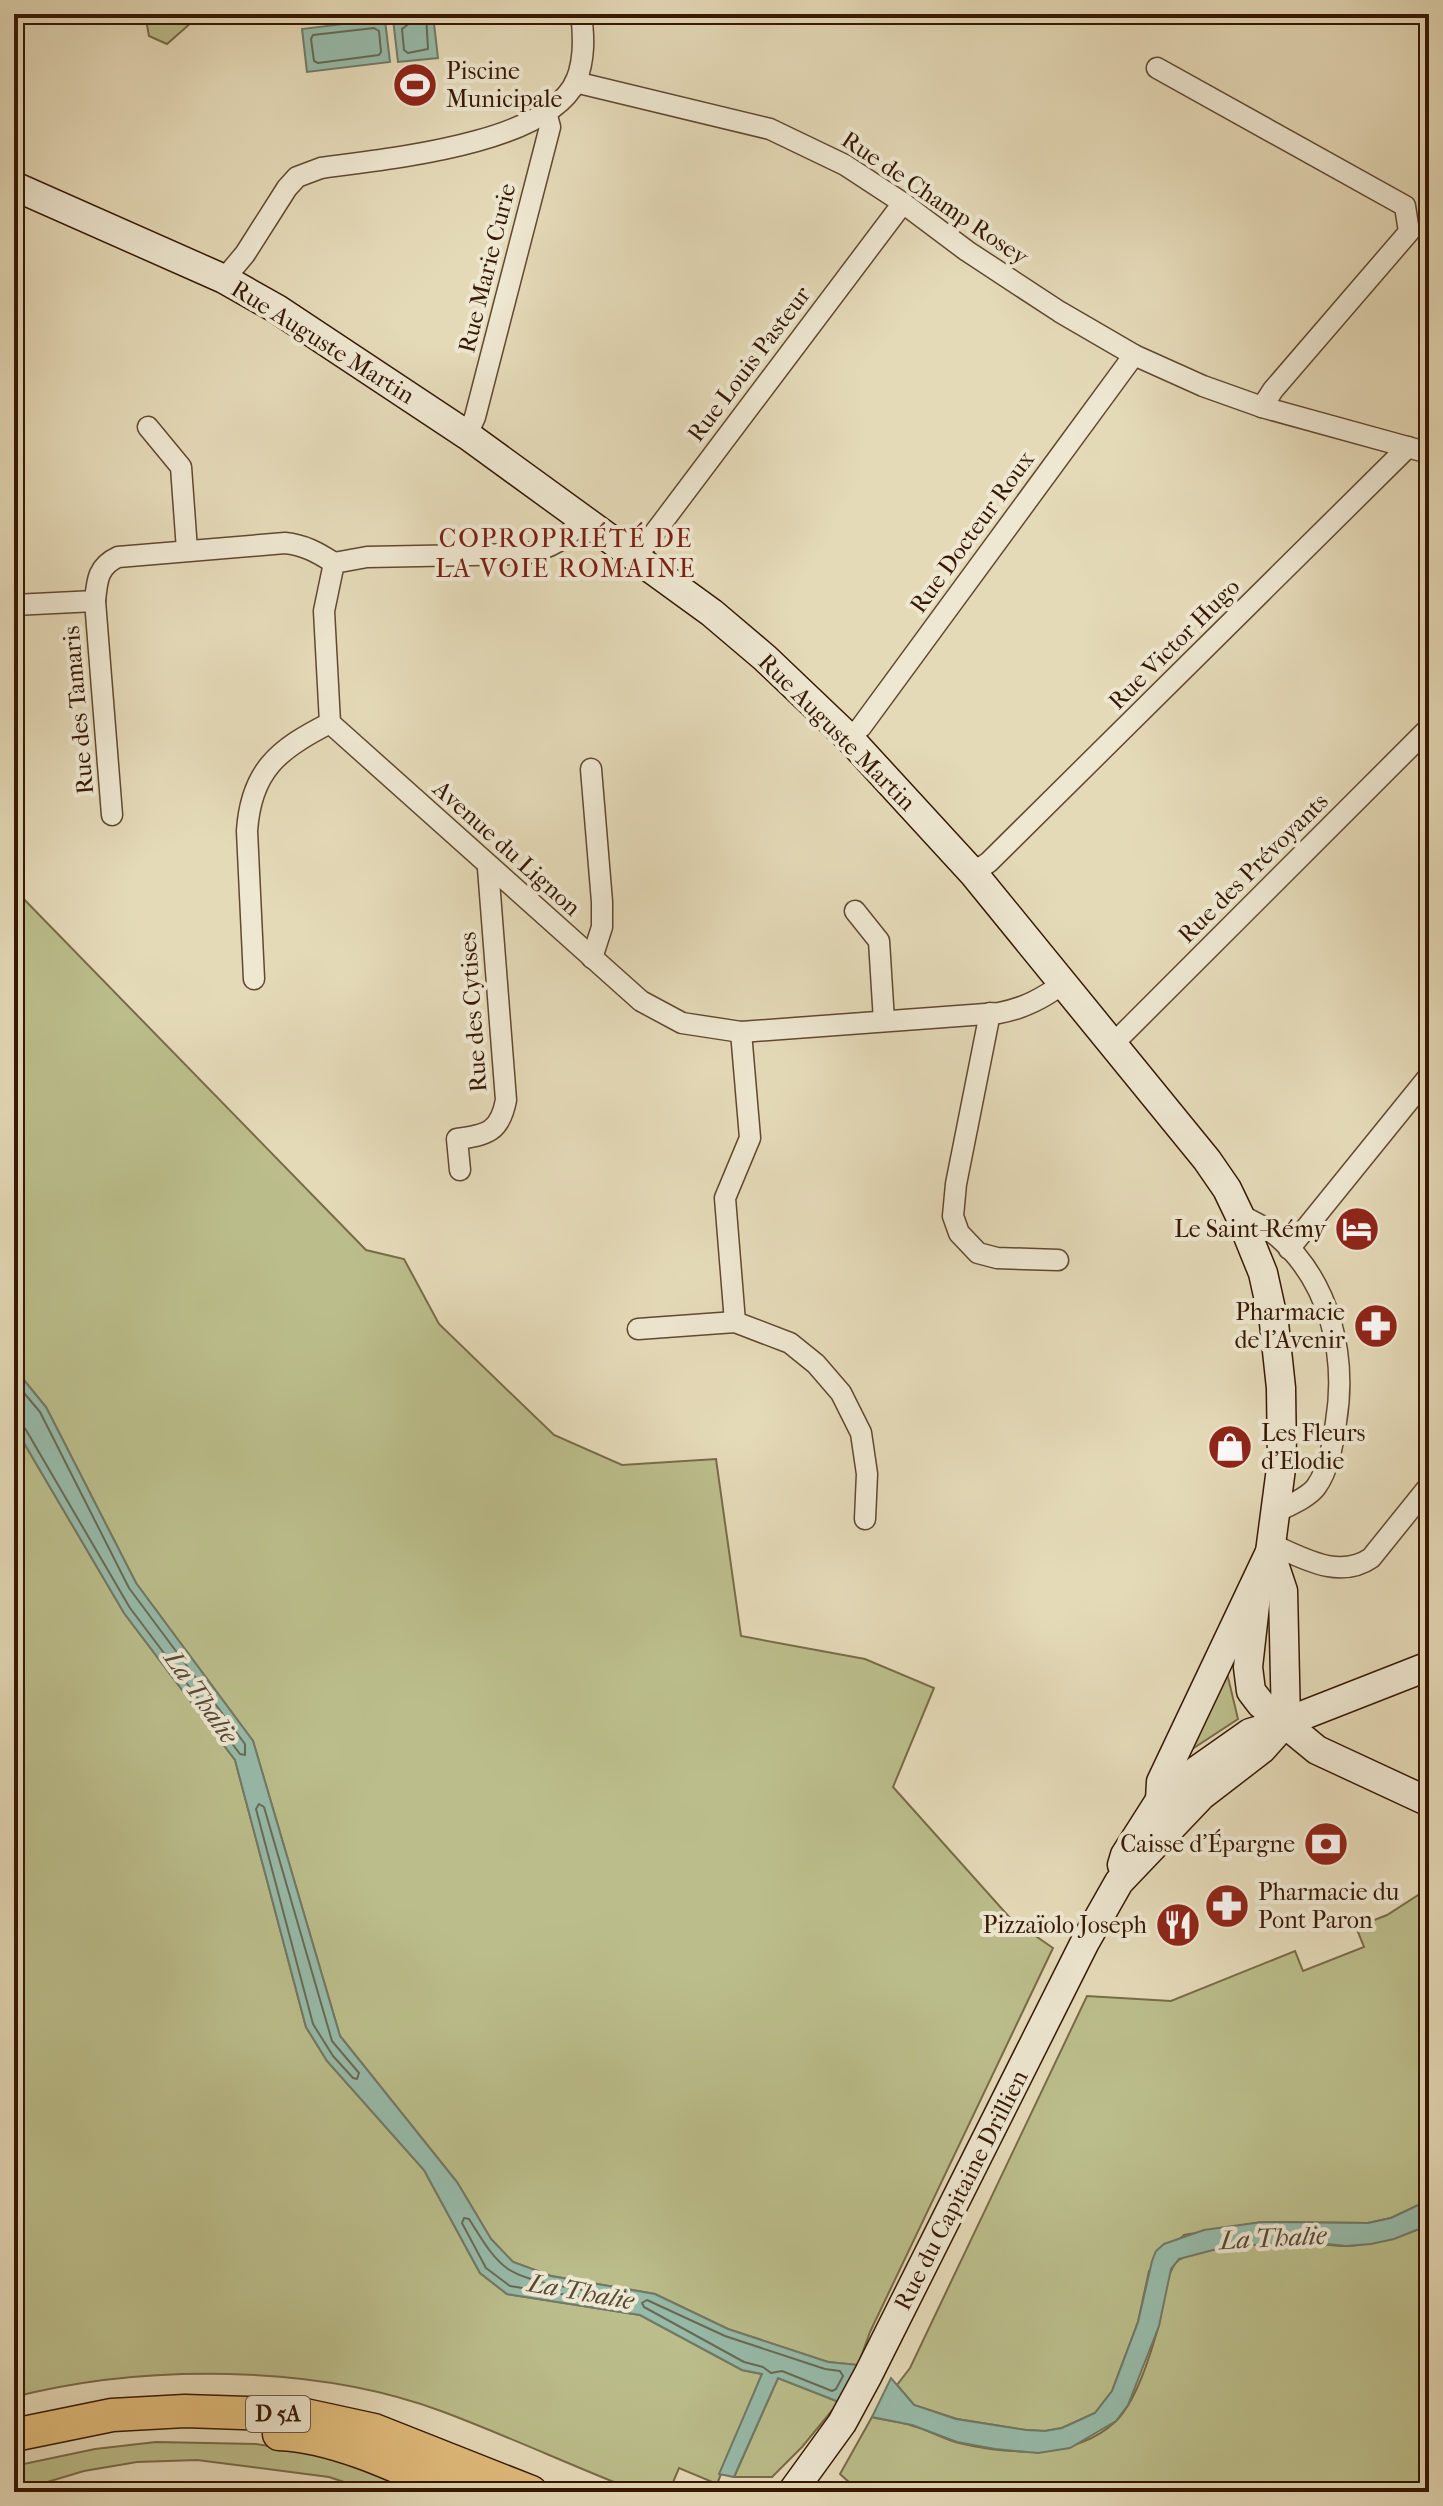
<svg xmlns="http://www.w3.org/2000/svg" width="1443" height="2506" font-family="'IM FELL French Canon',serif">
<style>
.green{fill:#bbbe8b;stroke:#796b47;stroke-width:2}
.water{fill:#97bbaa;stroke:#717a67;stroke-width:2}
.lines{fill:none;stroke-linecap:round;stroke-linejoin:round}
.shore{stroke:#676a56;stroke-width:2}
.minor-casing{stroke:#624830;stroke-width:23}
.secondary-casing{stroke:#371803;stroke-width:31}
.primary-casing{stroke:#371803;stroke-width:35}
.minor{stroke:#eee7d1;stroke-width:20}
.secondary{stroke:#eee7d1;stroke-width:28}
.primary{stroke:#e2bd7c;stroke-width:32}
.labels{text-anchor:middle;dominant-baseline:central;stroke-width:8;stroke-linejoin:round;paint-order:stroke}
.shield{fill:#eee7d1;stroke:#6e5641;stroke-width:2}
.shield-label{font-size:22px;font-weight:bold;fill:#371803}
.poi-label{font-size:24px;fill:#371803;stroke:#eee7d1;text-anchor:end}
.street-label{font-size:24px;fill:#371803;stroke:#eee7d1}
.neighbourhood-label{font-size:26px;letter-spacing:2px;fill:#7a1f14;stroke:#eee7d1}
.water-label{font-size:26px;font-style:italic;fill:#544935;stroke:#eee7d1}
</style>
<rect width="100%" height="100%" fill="#e5dab8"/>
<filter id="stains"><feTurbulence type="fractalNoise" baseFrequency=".0025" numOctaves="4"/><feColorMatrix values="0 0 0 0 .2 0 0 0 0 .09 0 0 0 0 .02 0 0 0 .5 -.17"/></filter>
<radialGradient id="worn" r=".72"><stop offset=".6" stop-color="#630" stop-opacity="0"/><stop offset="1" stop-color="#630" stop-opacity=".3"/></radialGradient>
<!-- green -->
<g class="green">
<polygon points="145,14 201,14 167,44 149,36"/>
<polygon points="14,889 366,1250 404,1259 439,1324 554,1435 622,1465 716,1459 741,1636 865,1659 934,1688 893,1787 1011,1919 1053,1948 870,2332 858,2365 828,2362 728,2329 655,2294 551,2276 513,2262 491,2239 457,2182 340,2036 253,1741 136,1583 46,1407 14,1368"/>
<path d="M14,1426L124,1613L235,1760L306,2027L327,2061L424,2170L480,2273L507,2294L640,2315L742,2370L762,2374L717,2484L679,2468L669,2492H639C572,2466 508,2436 441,2411C315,2364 143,2364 14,2397Z"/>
<polygon points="1227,1673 1238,1719 1180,1757"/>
<polygon points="1429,1888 1429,2200 1391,2218 1368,2223 1262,2222 1184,2235 1149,2271 1138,2322 1112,2391 1095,2413 1062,2428 1045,2431 1026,2430 957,2419 914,2405 897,2385 910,2368 1087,1996 1171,2001 1295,1951 1303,1971 1364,1947 1356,1927 1387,1915"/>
<path d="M1429,2225V2492H856L851,2484L840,2474L872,2417C886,2421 900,2421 913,2426C929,2430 943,2439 959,2443C1009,2455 1075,2459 1115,2422C1136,2402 1150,2356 1158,2328C1163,2312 1165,2269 1179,2260C1199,2245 1278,2242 1305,2243C1319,2243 1333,2246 1347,2246C1376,2244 1403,2236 1429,2225Z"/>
<polygon points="778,2378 839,2402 802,2447 772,2477 734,2477"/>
<polygon points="156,2442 256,2444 314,2453 433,2492 374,2492 329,2477 197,2460 137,2462 84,2471 14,2492 14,2466 95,2449"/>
<polygon points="171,2482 243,2483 295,2492 92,2492"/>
</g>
<!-- water -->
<g class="water">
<polygon points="433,15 438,58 398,62 393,19"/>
<polygon points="383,19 385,20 390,62 307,72 302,29"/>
<polygon points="14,1368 46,1407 136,1583 253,1741 340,2036 457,2182 491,2239 513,2262 551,2276 655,2294 728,2329 828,2362 858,2365 839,2402 778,2378 734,2477 719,2474 762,2374 742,2370 640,2315 507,2294 480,2273 424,2170 327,2061 306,2027 235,1760 124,1613 14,1426"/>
<polygon points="1429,2200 1429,2225 1394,2239 1371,2244 1346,2246 1307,2242 1253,2245 1217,2249 1179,2259 1171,2269 1159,2326 1128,2405 1116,2421 1070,2448 1038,2453 995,2449 957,2442 912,2425 872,2417 891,2378 914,2405 956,2419 1026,2430 1045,2431 1062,2428 1095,2413 1112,2391 1138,2322 1152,2261 1156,2251 1164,2244 1204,2230 1262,2222 1368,2223 1391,2218"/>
</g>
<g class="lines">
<!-- shore -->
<g class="shore">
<polyline points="413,14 411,22 402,29 404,50 408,53 428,49 426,14"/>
<polygon points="374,28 379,31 381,52 379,55 318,63 314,61 311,39 313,35"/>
<polyline points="14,1381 40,1412 129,1588 245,1744 245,1755 240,1754 130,1608 26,1430 21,1424 14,1423"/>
<polygon points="259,1804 264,1807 332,2041 359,2073 357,2079 353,2078 333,2056 313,2024 256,1809"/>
<path d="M464,2218L469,2219C480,2236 491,2257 508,2269C537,2287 598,2291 632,2297L635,2303L630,2305L510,2286L486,2268L462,2223Z"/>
<polygon points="647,2300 725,2336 825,2369 840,2371 843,2376 836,2389 832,2391 782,2371 771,2373 763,2367 744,2362 644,2307 642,2303"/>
</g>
<!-- minor casing -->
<g class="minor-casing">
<g id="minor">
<polyline points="1157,68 1405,206 1409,232 1273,390 1262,407"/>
<polyline points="575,82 770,129 845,165 903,203 967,251 1060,312 1134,355 1203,386 1262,407 1429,453"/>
<path d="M224,279L245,254L287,188L297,177L321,168C384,159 546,145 576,81C585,59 584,36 581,14"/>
<polyline points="148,427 181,467 187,550"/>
<polyline points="467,435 475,417 550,127 546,112"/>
<path d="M584,519C566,539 551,548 525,554L367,557L334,563L324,611L330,723L641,1001L682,1023L741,1032L999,1013C1025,1008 1043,998 1064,983"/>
<polyline points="637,556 903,203"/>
<polyline points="95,601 112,815"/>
<path d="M14,605L95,601C97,580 98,566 118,557L285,543C304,545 317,552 334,563"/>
<polyline points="849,738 861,727 1134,355"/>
<polyline points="591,769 602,902 602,927 592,958"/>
<polyline points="973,873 989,862 1408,447"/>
<polyline points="855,911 879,941 884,1021"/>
<path d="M254,979L247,831C251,771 278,749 330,723"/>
<polyline points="990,1013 956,1184 953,1216 959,1233 978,1253 997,1258 1058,1260"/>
<polyline points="1113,1044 1429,728"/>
<path d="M460,1170L457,1139C487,1135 500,1132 506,1100L488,868"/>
<path d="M1239,1214C1251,1221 1266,1227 1277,1236C1330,1282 1347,1355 1336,1422C1333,1443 1329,1469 1316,1487C1308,1498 1287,1506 1275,1513"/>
<polyline points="1289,1249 1429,1076"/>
<polyline points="735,1322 725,1198 750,1138 741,1032"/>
<polyline points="638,1329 735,1322 790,1343 816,1364 841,1393 861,1433 867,1474 865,1519"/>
<path d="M1271,1544C1303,1558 1339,1580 1371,1558L1429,1486"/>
</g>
</g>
<!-- secondary casing -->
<g class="secondary-casing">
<g id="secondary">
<polyline points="14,186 224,279 277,309 467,435 712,613 765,658 849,738 973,873 1207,1160 1227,1189 1239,1214 1263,1273 1274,1323 1281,1388 1282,1461 1270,1552 1161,1782 1160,1800"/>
<polyline points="1256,1596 1248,1667 1251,1691 1261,1704 1317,1750 1429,1802"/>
<polyline points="1122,1865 1125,1855 1160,1800 1176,1785 1250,1733 1286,1722 1429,1666"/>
<polyline points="792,2492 842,2423 868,2375 1085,1942 1119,1882 1201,1796 1262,1749 1286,1722 1283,1591 1270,1552"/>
</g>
</g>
<!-- primary casing -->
<g class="primary-casing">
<g id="primary">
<path d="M279,2434C336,2436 403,2469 454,2492"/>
<polyline points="14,2435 112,2415 185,2411 305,2415 374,2430 531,2492"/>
</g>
</g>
<!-- minor -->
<use href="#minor" class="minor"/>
<!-- secondary -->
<use href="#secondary" class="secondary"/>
<!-- primary -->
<use href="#primary" class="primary"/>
</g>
<!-- icons -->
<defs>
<g id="stadium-disc" transform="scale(2.3)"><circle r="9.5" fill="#8f2418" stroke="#eee7d1"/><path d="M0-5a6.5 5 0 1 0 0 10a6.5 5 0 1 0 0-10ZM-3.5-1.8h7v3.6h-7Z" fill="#fff"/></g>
<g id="hotel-disc" transform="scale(2.3)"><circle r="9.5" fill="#8f2418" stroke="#eee7d1"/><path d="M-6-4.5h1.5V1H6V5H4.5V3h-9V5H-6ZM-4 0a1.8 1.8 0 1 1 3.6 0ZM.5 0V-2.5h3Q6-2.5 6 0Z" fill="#fff"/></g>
<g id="pharmacy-disc" transform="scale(2.3)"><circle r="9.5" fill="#8f2418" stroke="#eee7d1"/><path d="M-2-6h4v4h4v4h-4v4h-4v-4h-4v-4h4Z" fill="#fff"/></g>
<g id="shop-disc" transform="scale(2.3)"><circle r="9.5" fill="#8f2418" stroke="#eee7d1"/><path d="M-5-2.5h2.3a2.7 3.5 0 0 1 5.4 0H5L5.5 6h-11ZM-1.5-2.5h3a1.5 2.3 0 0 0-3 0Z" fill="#fff"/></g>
<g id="bank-disc" transform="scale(2.3)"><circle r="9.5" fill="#8f2418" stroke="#eee7d1"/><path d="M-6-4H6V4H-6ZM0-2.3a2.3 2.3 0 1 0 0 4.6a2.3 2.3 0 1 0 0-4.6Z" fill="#fff"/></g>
<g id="restaurant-disc" transform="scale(2.3)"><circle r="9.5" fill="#8f2418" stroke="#eee7d1"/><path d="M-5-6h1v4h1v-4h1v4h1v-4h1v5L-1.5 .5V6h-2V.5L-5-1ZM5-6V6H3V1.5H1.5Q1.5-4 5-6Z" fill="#fff"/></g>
</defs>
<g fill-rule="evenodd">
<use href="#stadium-disc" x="415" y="85"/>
<use href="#hotel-disc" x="1357" y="1229"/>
<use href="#pharmacy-disc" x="1376" y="1326"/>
<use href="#shop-disc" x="1230" y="1447"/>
<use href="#bank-disc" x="1326" y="1844"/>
<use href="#pharmacy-disc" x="1227" y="1906"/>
<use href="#restaurant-disc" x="1178" y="1925"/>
</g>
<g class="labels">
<!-- shield labels -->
<rect class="shield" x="246" y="2396" width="64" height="36" rx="6"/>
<g class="shield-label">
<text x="278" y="2414">D 5A</text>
</g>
<!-- poi labels -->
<g class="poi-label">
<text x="446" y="71" text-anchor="start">Piscine<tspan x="446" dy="28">Municipale</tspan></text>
<text x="1326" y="1229">Le Saint-Rémy</text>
<text x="1345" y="1312">Pharmacie<tspan x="1345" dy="28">de l'Avenir</tspan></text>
<text x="1261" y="1433" text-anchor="start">Les Fleurs<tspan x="1261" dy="28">d'Elodie</tspan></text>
<text x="1295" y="1844">Caisse d'Épargne</text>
<text x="1258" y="1892" text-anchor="start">Pharmacie du<tspan x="1258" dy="28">Pont Paron</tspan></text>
<text x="1147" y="1925">Pizzaïolo Joseph</text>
</g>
<!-- street labels -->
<g class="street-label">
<text transform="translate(935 198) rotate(34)">Rue de Champ Rosey</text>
<text transform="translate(487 268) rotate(-76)">Rue Marie Curie</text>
<text transform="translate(323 342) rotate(32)">Rue Auguste Martin</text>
<text transform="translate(749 364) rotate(-53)">Rue Louis Pasteur</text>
<text transform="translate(972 532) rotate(-54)">Rue Docteur Roux</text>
<text transform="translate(1174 644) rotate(-45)">Rue Victor Hugo</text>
<text transform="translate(78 710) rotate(-95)">Rue des Tamaris</text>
<text transform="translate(837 732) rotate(45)">Rue Auguste Martin</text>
<text transform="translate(507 848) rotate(42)">Avenue du Lignon</text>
<text transform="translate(1253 868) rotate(-45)">Rue des Prévoyants</text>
<text transform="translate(473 1012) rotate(-94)">Rue des Cytises</text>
<text transform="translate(961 2190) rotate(-63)">Rue du Capitaine Drillien</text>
</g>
<!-- neighbourhood labels -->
<g class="neighbourhood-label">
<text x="566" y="538">COPROPRIÉTÉ DE<tspan x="566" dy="30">LA VOIE ROMAINE</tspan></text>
</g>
<!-- water labels -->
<g class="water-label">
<text transform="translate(201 1697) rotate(55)">La Thalie</text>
<text transform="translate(1273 2238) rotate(-3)">La Thalie</text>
<text transform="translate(581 2292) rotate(10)">La Thalie</text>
</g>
</g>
<!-- margin -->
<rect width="1443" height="2506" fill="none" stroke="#e5dab8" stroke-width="48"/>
<rect x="16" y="16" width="1411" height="2474" fill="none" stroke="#371803" stroke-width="4"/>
<rect x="24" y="24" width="1395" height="2458" fill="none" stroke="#371803" stroke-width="2"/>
<rect width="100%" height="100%" filter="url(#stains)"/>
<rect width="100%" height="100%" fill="url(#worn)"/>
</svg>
